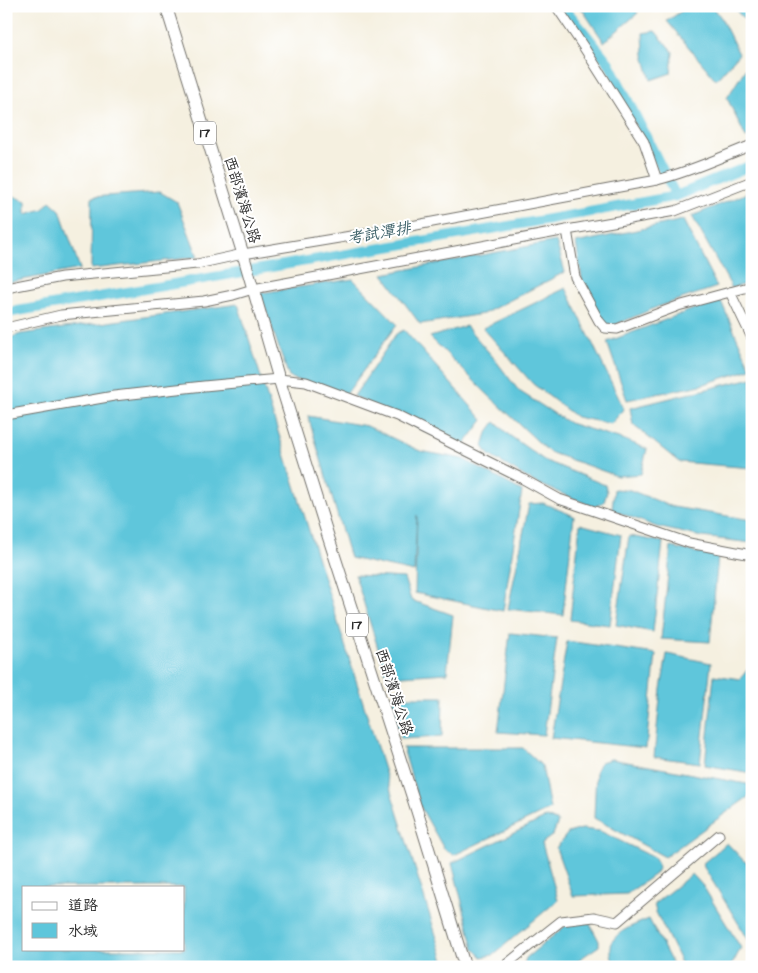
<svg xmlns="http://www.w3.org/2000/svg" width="758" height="973" font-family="'Architects Daughter','LXGW WenKai TC',sans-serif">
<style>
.water{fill:#5ec6db;stroke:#447883;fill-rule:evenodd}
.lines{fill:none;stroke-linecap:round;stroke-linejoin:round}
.canal{stroke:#5ec6db;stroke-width:10}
.minor-casing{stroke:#72706a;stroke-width:11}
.major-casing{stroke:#72706a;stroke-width:13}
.minor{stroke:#fff;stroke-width:9}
.major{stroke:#fff;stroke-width:11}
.labels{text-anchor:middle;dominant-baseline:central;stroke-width:4;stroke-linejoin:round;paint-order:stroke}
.shield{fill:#fff;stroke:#6b6b6b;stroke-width:1}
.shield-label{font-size:14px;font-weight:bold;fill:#2b2b2b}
.street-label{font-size:15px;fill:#2b2b2b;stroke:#fff}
.water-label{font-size:16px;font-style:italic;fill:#3d6169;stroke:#fff}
</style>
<rect width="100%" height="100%" fill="#fff"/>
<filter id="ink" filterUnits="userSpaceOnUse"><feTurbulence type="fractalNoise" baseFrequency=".02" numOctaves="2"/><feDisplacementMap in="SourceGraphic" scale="10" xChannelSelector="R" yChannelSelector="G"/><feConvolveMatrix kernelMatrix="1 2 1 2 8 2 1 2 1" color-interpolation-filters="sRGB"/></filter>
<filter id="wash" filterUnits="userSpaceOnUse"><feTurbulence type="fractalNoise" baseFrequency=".0096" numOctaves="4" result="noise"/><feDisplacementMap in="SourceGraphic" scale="20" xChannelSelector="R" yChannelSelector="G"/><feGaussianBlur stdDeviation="1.12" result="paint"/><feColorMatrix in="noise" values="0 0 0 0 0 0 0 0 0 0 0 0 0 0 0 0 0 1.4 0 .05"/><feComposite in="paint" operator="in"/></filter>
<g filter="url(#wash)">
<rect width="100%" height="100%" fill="#f5f0e0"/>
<!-- water -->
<g class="water">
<polygon points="580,6 633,6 638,13 604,42"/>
<polygon points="689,6 711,6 720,16 739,54 716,80 667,21"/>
<polygon points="734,6 752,6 752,26 739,14"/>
<polygon points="655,31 673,52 671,73 651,80 644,55 643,33"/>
<polygon points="746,68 752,75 752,136 746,138 727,98"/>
<polygon points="752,191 752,282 732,288 692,216"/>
<polygon points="160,192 177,202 198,257 91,269 92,197"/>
<polygon points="6,193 26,201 26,214 43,209 50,201 60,210 80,269 6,283"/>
<polygon points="683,220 717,287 657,307 608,328 584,291 576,243"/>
<polygon points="556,241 565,272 483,314 420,324 383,274"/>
<polygon points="353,279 397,324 345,396 289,377 260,293"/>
<polygon points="566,288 624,409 611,424 576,417 533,384 483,328"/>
<polygon points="720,299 751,369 701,385 627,400 607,342"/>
<path d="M238,304L446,967H6V339L21,334ZM24,887H184V949H24Z"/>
<polygon points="466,326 493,357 519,391 569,423 625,440 647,449 641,474 617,476 549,452 483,390 430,337"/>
<polygon points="404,330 483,420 461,449 354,396 396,334"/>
<polygon points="752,378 752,468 679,462 633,425 630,408"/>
<polygon points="308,416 367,426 420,451 463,459 522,491 503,611 415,593 417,515 414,572 350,558"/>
<polygon points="495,422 509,435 544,460 605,485 607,492 604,502 594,507 534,482 489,455 483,446 487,433"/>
<polygon points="614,489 630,490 673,507 752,520 752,543 702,537 657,527 612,510"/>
<polygon points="543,503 574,516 563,615 508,609 529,504"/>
<polygon points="580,524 621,535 610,625 570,620"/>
<polygon points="629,536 663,542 653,632 616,625"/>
<polygon points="671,547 718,557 710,642 661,639"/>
<polygon points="355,575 404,578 411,600 453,615 447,673 387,677"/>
<polygon points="510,633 557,638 544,735 498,732"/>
<polygon points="567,641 656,654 646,748 551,738"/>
<polygon points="667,654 711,663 700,763 654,757 661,689"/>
<polygon points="752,664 752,773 705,765 714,675 740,679"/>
<polygon points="392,697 443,697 442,737 401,739 392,711"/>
<polygon points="403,748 523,748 542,766 550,809 454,855 444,849 420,806"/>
<polygon points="611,759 752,785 752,794 665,857 594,818 596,771 601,762"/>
<polygon points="547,817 558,822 553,835 542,843 558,900 493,955 482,957 474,949 452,863"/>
<polygon points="582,829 600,831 655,858 659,867 655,874 627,894 573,896 556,848 568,833"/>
<polygon points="727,843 744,861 752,865 751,944 702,864"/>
<polygon points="692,874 703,886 741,948 733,963 729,967 683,967 656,912 654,904"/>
<path d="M649,919L674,967H615C613,960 610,954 611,947C612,932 637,924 649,919Z"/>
<polygon points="570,922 589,922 599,941 599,946 568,967 525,967 524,964 526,958"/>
</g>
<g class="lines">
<!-- canal -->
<g class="canal">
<polyline points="563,6 609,63 676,196"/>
<polyline points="6,313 584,213 676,196 752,165"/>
</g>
</g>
</g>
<g filter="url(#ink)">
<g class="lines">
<!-- minor casing -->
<g class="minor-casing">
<g id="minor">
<polyline points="556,6 583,46 644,142 657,180"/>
<polyline points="567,230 575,277 599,321 605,328 617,329 678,306 730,292"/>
<polyline points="752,286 730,292 752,338"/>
<path d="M6,288L62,277L197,264L243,254L411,226L657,180C690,172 721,157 752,145"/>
<polyline points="6,328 61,315 204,301 233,295 253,289 567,230 675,211 752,181"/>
<polyline points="6,415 114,396 204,386 279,379 306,382 397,416 523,479 559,499 689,543 752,555"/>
<polyline points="503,967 561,921 594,917 617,922 719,835"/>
</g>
</g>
<!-- major casing -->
<g class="major-casing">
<polyline id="major" points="166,6 243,254 279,379 329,539 417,811 465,967"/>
</g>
<!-- minor -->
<use href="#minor" class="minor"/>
<!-- major -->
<use href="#major" class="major"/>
</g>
</g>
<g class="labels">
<!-- shield labels -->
<g class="shield">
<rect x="194" y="121.5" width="22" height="23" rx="4"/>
<rect x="346" y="613.5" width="22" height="23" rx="4"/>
</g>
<g class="shield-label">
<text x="205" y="133">17</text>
<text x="357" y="625">17</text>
</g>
<!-- street labels -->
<g class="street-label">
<text transform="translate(242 200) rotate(73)">西部濱海公路</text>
<text transform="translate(394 692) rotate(72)">西部濱海公路</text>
</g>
<!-- water labels -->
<g class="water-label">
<text transform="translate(379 233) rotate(-10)">考試潭排</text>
</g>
</g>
<!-- margin -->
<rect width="758" height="973" fill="none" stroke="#fff" stroke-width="25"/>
<!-- legend -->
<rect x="22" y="886" width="162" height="65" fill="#ffffff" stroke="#aaaaaa"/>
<rect x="32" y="902" width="25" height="8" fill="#ffffff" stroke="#aaaaaa"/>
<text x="68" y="910" font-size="15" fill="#2b2b2b">道路</text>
<rect x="32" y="923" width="25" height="15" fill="#5ec6db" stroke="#aaaaaa"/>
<text x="68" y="936" font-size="15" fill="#2b2b2b">水域</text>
</svg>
